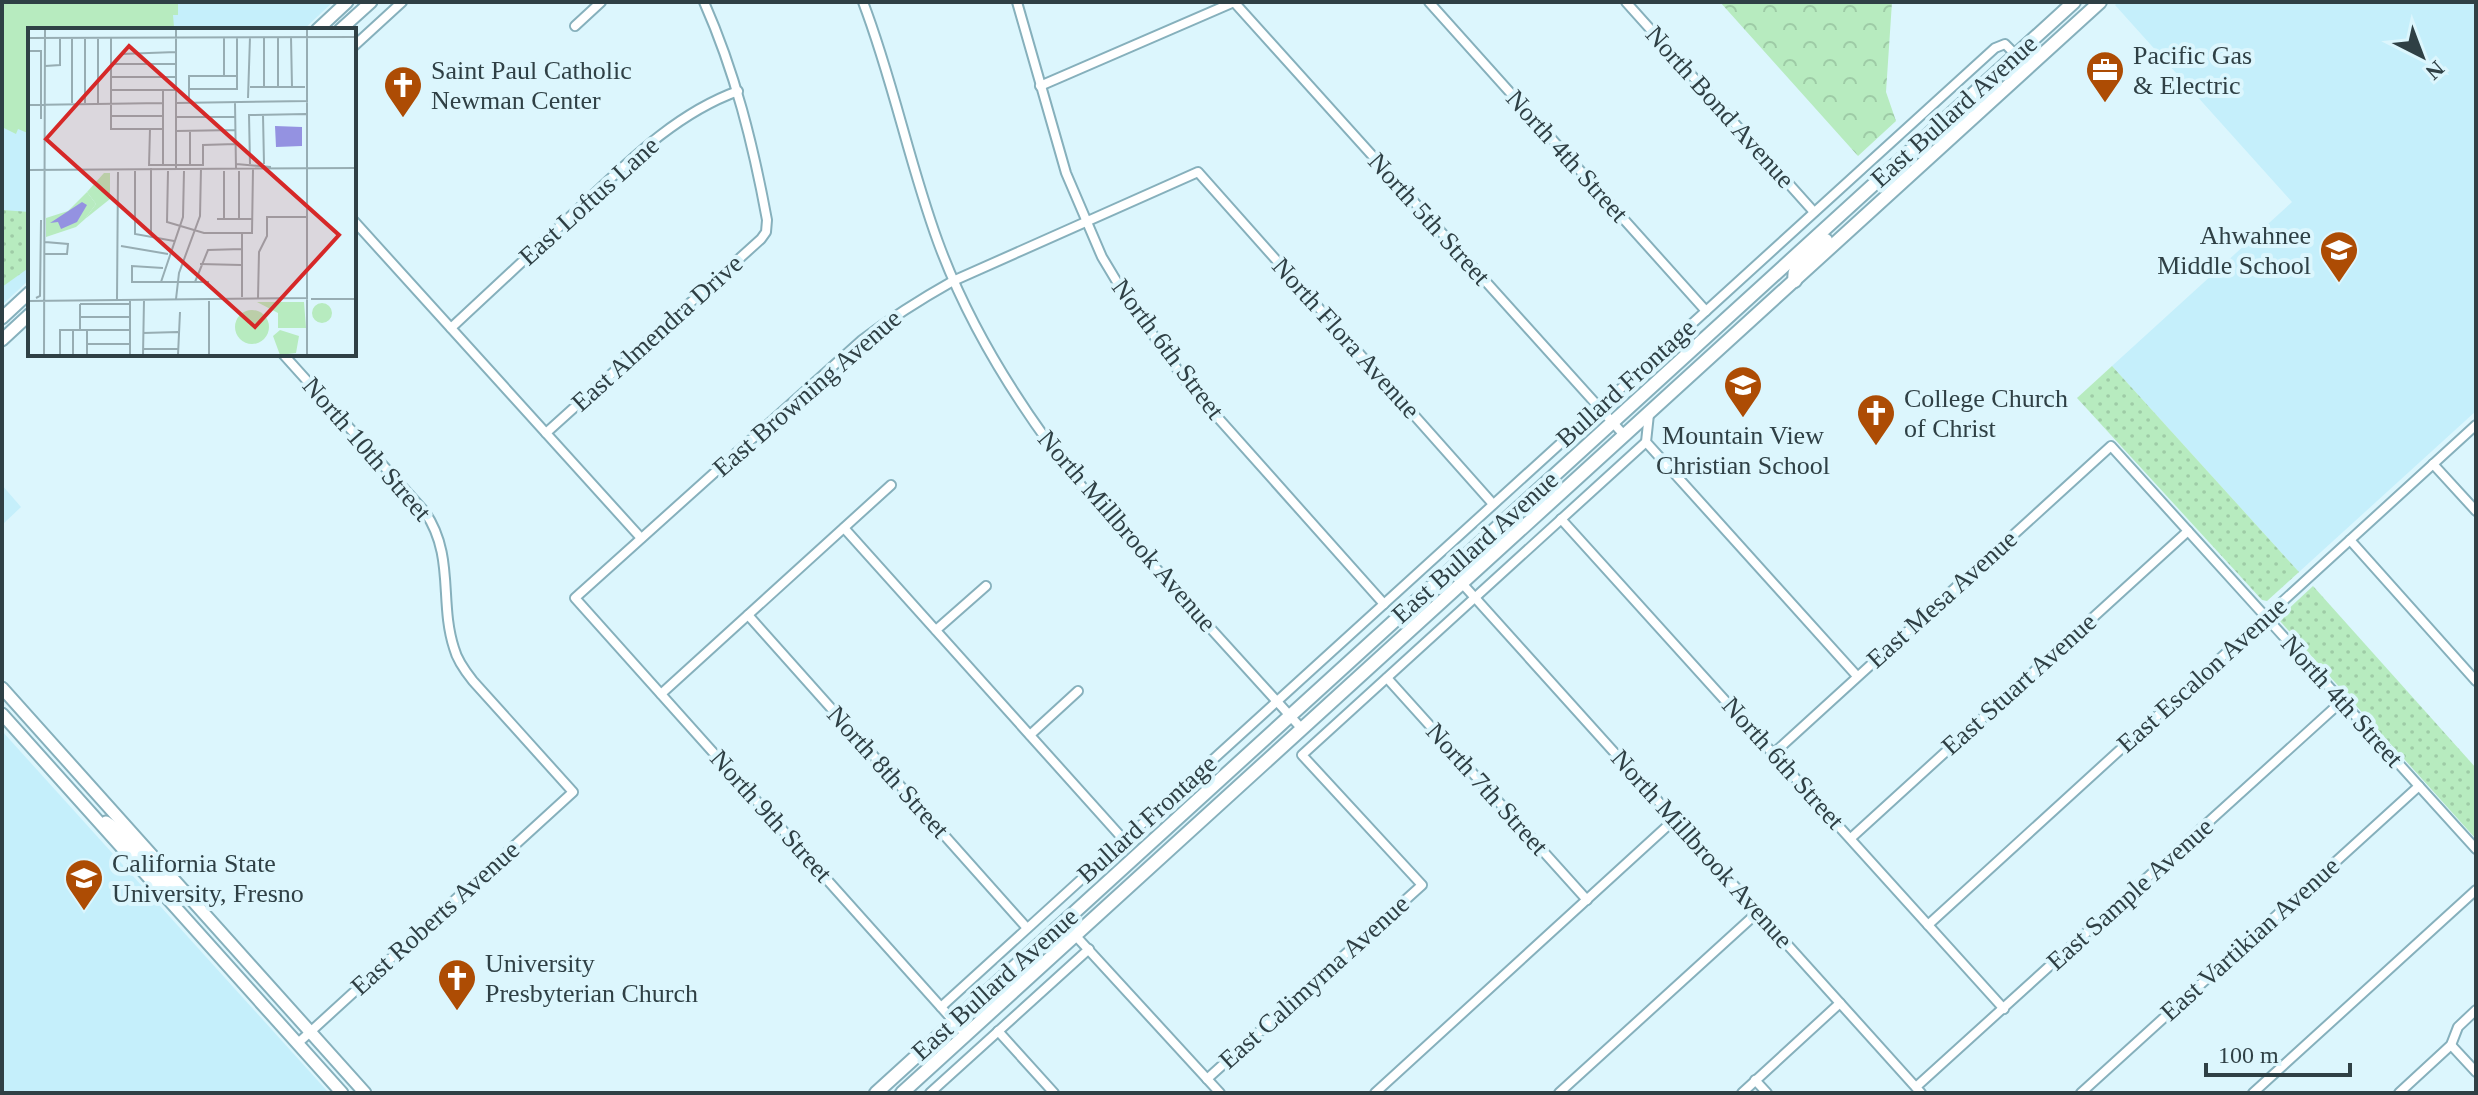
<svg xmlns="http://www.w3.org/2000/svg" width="2478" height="1095" font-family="'Times New Roman',serif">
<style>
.built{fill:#c5effb}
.grass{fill:url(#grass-dots)}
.forest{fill:url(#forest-crowns)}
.garden{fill:#b7ebbf}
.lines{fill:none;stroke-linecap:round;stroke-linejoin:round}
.minor-casing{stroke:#86b0bc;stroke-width:12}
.secondary-casing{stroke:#86b0bc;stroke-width:15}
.primary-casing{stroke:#86b0bc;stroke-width:16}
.minor{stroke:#fff;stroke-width:8}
.secondary{stroke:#fff;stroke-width:11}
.primary{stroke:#fff;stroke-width:12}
.labels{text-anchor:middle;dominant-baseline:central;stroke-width:8;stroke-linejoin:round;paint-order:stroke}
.poi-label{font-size:26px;fill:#2f4045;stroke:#dcf6fd;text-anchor:start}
.street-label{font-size:26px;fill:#2f4045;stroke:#dcf6fd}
.inset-road{fill:none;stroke:#97adb3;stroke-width:2}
.view{fill:#d62828;fill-opacity:0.15;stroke:#d62828;stroke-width:4}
.inset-edge{fill:none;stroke:#2f4045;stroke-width:4}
</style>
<defs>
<pattern id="grass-dots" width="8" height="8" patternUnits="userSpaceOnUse" patternTransform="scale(2)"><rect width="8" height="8" fill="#b7ebbf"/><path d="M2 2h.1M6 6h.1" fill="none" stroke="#9ecba6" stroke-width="1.8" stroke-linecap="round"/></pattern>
<pattern id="forest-crowns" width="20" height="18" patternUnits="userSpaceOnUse" patternTransform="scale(2)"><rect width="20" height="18" fill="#b7ebbf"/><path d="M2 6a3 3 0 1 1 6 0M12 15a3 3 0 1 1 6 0" fill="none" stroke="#9ecba6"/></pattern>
</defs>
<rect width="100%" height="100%" fill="#dcf6fd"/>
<!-- built -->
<g class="built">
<polygon points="2,2 333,2 303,30 30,30 30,279 2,305"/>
<polygon points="2118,2 2474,2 2476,4 2476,411 2299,572 2112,366 2292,202 2115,5"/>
<polygon points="2,485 21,507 2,525"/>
<polygon points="2,731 329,1093 2,1093"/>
</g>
<!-- grass -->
<g class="grass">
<polygon points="2,210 30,212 30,267 2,287"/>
<polygon points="2112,366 2299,572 2267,601 2262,600 2077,398"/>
<polygon points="2313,586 2476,768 2476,839 2280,621 2281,616"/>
</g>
<!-- forest -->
<polygon class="forest" points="1720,2 1892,2 1886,92 1896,121 1858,156"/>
<!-- garden -->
<polygon class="garden" points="2,2 178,2 178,15 173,15 174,27 169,27 169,30 30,30 30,134 18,129 16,134 2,127"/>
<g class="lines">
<!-- minor casing -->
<g class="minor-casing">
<g id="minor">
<path d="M863,2C893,80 909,163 938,242C971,332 1024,414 1084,489L1302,729"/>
<polyline points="1017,2 1066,173 1102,257 1123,292 1187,383 1384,604"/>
<polyline points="1429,2 1706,311"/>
<polyline points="1626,2 1814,212"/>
<polyline points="575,26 601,2"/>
<polyline points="354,46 402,2"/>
<polyline points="1040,86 1234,2 1624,435"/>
<polyline points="354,221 641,538"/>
<path d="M451,328C493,289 535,250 576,211C625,165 674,114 738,91"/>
<path d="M283,354L425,512C455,556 439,602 454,648C457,660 465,671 473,681L573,792L297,1044"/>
<polyline points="1649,414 1646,442 1857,676"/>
<path d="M546,433L761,239L766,232L767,220C753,144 735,72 704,2"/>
<polyline points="2433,464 2476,511"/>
<polyline points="1561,519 2004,1009"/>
<polyline points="844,528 1124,840"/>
<polyline points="2350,540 2476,681"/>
<polyline points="1450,570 1921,1093"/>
<polyline points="748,615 1027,928"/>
<polyline points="936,630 986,586"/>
<polyline points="1387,678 1587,900"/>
<polyline points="661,694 891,485"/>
<polyline points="1030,735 1078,691"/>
<polyline points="1774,753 2111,446 2476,849"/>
<polyline points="1851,838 2188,531"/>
<polyline points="1063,922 1220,1093"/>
<polyline points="1928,925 2476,425"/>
<polyline points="941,1007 1995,48 2005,44 2028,67"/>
<polyline points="998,1031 1054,1093"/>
<path d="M966,1035L575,598L862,340C891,318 921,299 953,281L1198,172L1493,504"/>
<polyline points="2451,1045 2476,1072"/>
<polyline points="1207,1079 1422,885 1302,755 1646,442"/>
<polyline points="1755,1080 1767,1093"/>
<polyline points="1916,1087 2342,701"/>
<polyline points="930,1093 1089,949"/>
<polyline points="1375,1093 1675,819"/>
<polyline points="1559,1093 1758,912"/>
<polyline points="1742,1093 1840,1003"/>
<polyline points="2081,1093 2419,786"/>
<polyline points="2253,1093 2476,890"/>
<polyline points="2399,1093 2451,1045 2458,1027 2476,1010"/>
</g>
</g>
<!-- secondary casing -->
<g class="secondary-casing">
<g id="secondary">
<polyline points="317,30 347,2"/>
<polyline points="340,30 371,2"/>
<polyline points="2,318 30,292"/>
<polyline points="2,340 30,314"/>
<polyline points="2,688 365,1093"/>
<polyline points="2,714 342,1093"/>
<polyline points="106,822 117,830 171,888 177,892 184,891"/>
</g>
</g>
<!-- primary casing -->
<g class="primary-casing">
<g id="primary">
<path d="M1795,281C1790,264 1814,250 1826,240"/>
<polyline points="876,1093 2074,2"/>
<polyline points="902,1093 2100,2"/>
</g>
</g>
<!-- minor -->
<use href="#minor" class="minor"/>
<!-- secondary -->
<use href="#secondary" class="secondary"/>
<!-- primary -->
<use href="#primary" class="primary"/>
</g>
<!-- icons -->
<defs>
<g id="office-pin" transform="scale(2)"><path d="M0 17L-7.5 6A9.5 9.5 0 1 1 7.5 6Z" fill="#ad4c04" stroke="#dcf6fd"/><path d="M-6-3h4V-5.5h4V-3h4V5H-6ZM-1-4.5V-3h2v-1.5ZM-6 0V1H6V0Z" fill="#fff"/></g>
<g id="church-pin" transform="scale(2)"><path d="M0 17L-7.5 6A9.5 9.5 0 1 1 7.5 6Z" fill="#ad4c04" stroke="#dcf6fd"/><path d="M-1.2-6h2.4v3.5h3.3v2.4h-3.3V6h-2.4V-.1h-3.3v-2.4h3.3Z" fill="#fff"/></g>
<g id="school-pin" transform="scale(2)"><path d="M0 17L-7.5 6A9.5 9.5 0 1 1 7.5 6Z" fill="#ad4c04" stroke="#dcf6fd"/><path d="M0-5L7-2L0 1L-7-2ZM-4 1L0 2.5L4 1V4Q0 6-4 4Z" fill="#fff"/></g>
<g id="university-pin" transform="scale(2)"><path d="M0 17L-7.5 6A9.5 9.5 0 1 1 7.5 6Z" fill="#ad4c04" stroke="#dcf6fd"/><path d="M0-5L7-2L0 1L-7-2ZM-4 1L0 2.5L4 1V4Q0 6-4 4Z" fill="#fff"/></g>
</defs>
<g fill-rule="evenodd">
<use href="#office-pin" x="2105" y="70"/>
<use href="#church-pin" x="403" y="85"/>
<use href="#school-pin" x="2339" y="250"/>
<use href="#school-pin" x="1743" y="385"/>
<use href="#church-pin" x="1876" y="413"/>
<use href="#university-pin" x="84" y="878"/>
<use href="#church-pin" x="457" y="978"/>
</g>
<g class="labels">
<!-- poi labels -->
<g class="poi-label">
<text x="2133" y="55">Pacific Gas<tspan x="2133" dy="30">&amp; Electric</tspan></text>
<text x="431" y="70">Saint Paul Catholic<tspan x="431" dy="30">Newman Center</tspan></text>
<text x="2311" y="235" text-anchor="end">Ahwahnee<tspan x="2311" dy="30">Middle School</tspan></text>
<text x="1904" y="398">College Church<tspan x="1904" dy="30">of Christ</tspan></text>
<text x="1743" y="435" text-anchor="middle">Mountain View<tspan x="1743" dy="30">Christian School</tspan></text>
<text x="112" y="863">California State<tspan x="112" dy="30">University, Fresno</tspan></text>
<text x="485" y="963">University<tspan x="485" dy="30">Presbyterian Church</tspan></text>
</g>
<!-- street labels -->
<g class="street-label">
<text transform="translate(1720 107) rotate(48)">North Bond Avenue</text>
<text transform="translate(1954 111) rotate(-42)">East Bullard Avenue</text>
<text transform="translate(1567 156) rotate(48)">North 4th Street</text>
<text transform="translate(589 201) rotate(-42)">East Loftus Lane</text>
<text transform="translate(1429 219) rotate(48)">North 5th Street</text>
<text transform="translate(657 333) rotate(-42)">East Almendra Drive</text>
<text transform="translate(1346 338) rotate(48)">North Flora Avenue</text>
<text transform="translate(1168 349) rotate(53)">North 6th Street</text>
<text transform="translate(1626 383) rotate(-42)">Bullard Frontage</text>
<text transform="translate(807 393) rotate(-41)">East Browning Avenue</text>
<text transform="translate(367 449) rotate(49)">North 10th Street</text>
<text transform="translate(1127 531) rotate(49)">North Millbrook Avenue</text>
<text transform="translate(1475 547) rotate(-42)">East Bullard Avenue</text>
<text transform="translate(1942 599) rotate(-42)">East Mesa Avenue</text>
<text transform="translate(2202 675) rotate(-42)">East Escalon Avenue</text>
<text transform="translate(2019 684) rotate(-42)">East Stuart Avenue</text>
<text transform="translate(2342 701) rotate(48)">North 4th Street</text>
<text transform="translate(1783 763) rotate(48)">North 6th Street</text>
<text transform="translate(888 772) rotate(48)">North 8th Street</text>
<text transform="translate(1487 789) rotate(48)">North 7th Street</text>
<text transform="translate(771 816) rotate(48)">North 9th Street</text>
<text transform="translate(1147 819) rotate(-42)">Bullard Frontage</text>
<text transform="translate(1702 849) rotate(48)">North Millbrook Avenue</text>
<text transform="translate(2130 894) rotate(-42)">East Sample Avenue</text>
<text transform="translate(435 918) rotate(-42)">East Roberts Avenue</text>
<text transform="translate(2250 939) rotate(-42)">East Vartikian Avenue</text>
<text transform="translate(1314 982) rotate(-42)">East Calimyrna Avenue</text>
<text transform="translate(995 984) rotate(-42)">East Bullard Avenue</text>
</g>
</g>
<!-- overview -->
<g transform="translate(28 28)">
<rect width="328" height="328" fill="#dcf6fd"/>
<path d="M59,164L68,176L57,191L48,199L18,209V190L40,183ZM229,274H276L278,300H250V285Z" fill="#b7ebbf"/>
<path d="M76,145H82V171L57,191L68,176L59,164Z" fill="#b7ebbf"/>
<path d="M284 285a10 10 0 1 1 20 0a10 10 0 1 1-20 0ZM207 299a17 17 0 1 1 34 0a17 17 0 1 1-34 0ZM252,302L271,308L268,325L252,327L245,308Z" fill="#b7ebbf"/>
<path d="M247,98L274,99V118L248,119ZM54,174L59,177L49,194L33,201L30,194L22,195Z" fill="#9492e1"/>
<path class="inset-road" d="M148,1V141M196,9V48M263,9L264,59M0,10L328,9M83,10V101H135M236,10V59M250,10V59M0,23H13V91M94,26L148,24M83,36H148M17,38L32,37V10M83,49H148M222,59H277M161,61H209V9M83,62H148M135,62V137M220,70L222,9M44,75V10M57,75V10M70,75V10M148,75L280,73M161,75V48H209M207,75L208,141M0,77L135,75M235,87L236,136M83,88H135M148,89H207M148,103L208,102M162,103V136M208,136L243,139M222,136L221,87L278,86M122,137H175V117L208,116M121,138L122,101M123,140V205M0,142L328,140M107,143V206L146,213M140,143L139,194L176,205H224L225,141M189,191H224M196,191V143M211,191V143M214,205V269M17,214L40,216L39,226H17M93,218L140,226M172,236L213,237M135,240L104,238V254H181M133,254L155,189L156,143M167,254L180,222L214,221M8,270L12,268L13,192M230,270L231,224L239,208V189H279M89,271L90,144M148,271L151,245L172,188L173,140M283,271H328M102,272V327M0,273L280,270M52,276H102M52,289H102M45,302V327M52,302V276M115,305L150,304M59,316H102M115,321H150M16,327L17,1M32,327V302H102M59,327V302M115,327L116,272M150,327L152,284M181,327V271M279,327V1"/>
<path class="view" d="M101,18L311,207L227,299L18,111Z"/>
<rect width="328" height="328" class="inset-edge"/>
</g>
<!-- border -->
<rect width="2478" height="1095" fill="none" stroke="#2f4045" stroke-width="8"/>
<!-- north arrow -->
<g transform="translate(2422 56) rotate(138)" stroke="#dcf6fd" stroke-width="6" paint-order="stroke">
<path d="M0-6L14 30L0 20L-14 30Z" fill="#2f4045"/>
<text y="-12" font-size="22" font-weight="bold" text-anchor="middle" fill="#2f4045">N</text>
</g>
<!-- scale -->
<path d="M2206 1063v12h144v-12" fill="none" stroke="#2f4045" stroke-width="4"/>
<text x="2218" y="1063" font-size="24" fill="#2f4045" stroke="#dcf6fd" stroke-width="6" paint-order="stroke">100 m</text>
</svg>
